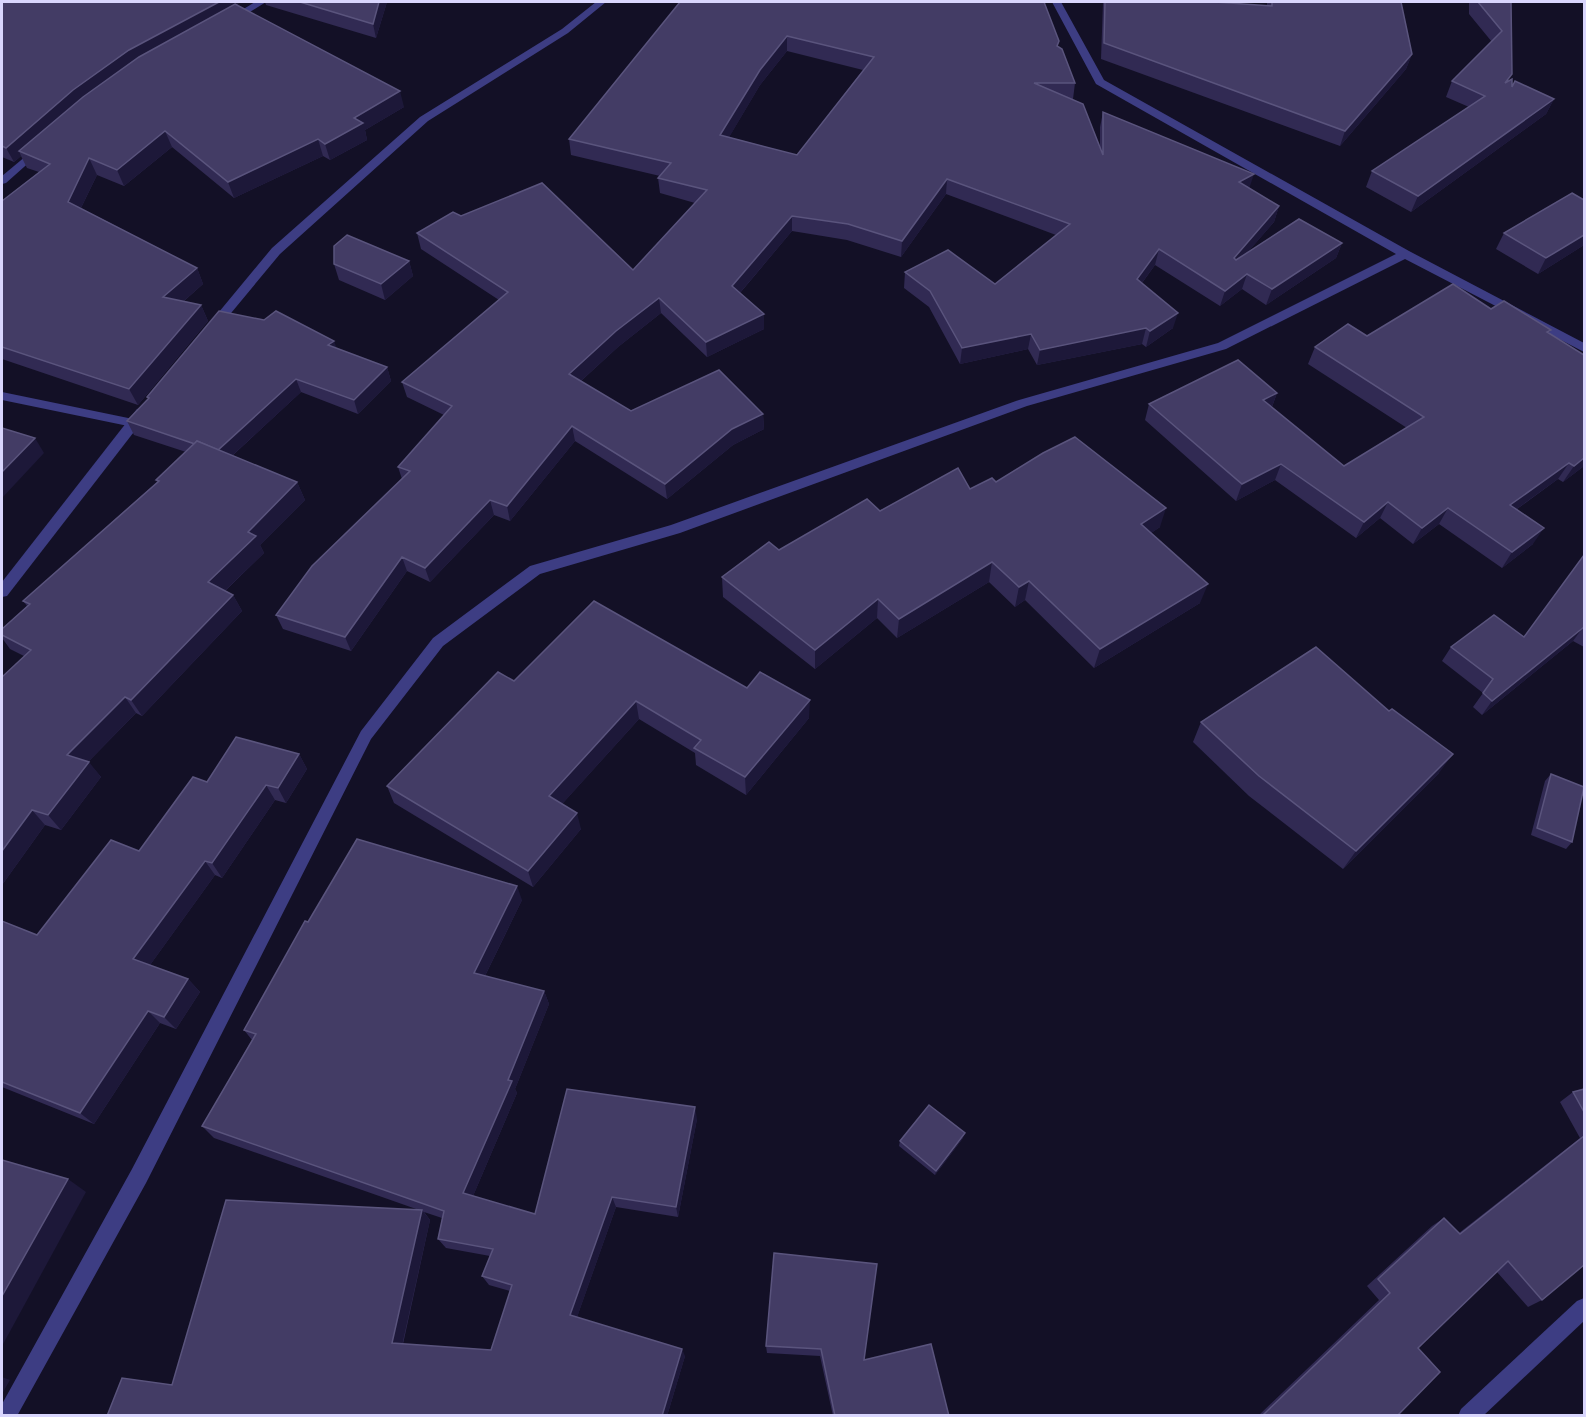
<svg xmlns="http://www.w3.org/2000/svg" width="1586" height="1417" font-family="Lato,sans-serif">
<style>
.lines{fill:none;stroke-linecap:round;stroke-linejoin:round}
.minor{fill:#3d3d83;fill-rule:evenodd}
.tertiary{fill:#3d3d83;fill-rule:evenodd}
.wall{fill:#312a53;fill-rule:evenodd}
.shaded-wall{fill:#1d1839}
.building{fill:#433c65;stroke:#5a547d;stroke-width:1.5;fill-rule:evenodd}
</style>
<rect width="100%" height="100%" fill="#131026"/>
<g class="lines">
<!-- minor -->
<g class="minor">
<polygon points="255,2 266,2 232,23 224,21"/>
<polygon points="1052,2 1061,2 1104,80 1409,251 1584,343 1584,352 1405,259 1226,349 1027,406 680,533 540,574 443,646 371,739 146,1183 17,1416 2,1416 2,1404 132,1169 361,731 433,638 530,566 671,525 1019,400 1218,343 1396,254 1096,84"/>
<polygon points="38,146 42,147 42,151 6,183 2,184 2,176"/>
<polygon points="2,392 133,419 139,423 133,427 2,400"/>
<polygon points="1584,1298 1584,1321 1483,1416 1458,1416 1461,1409 1577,1301"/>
</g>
<!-- tertiary -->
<g class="tertiary">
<polygon points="596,2 606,2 568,33 428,121 280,254 217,330 209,330 209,324 272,248 420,117 562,29"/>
<polygon points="142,408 148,412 147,415 7,596 2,597 2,582 137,409"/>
</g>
</g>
<!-- wall -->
<g class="wall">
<polygon points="2,2 239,2 237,6 404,107 365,130 367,140 330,160 323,156 234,198 172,147 124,186 97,175 81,208 197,268 203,284 184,301 201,305 208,321 138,405 2,359 2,201 39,172 27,168 21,156 14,162 2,157"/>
<polygon points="265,2 387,2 376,38 266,5"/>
<path d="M680,2L1058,47L1075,83L1073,99H1071L1100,148V127L1103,112L1249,188L1279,206L1274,222L1246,254L1342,243L1336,258L1266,305L1242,289L1220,306L1155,265L1142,283L1173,328L1146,347L1142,344L1037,365L1028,349L960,364L929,307L904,288L905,272L995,284L1056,235L946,194L901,257L847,240L792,231L740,293L764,329L707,357L661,313L618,347L581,381L631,411L763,414L764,429L733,445L667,499L575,441L510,521L494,515L430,582L407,571L351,651L283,629L276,615L402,479L398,467L444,415L407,397L402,382L499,300L421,249L417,233L461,216L633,270L695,203L660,193L658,178L660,176L571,155L569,139ZM787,51L863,70L797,155L729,137L760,85Z"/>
<polygon points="1103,2 1215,2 1267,6 1267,2 1401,2 1412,54 1406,69 1340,146 1101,59"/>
<polygon points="1469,2 1511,2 1508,82 1512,87 1554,99 1546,114 1411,212 1366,187 1372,171 1469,107 1446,97 1452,81 1492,42 1469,14"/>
<polygon points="1584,200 1584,245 1538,274 1496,249 1504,233"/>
<polygon points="409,261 413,276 385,300 339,280 334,264"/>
<polygon points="1491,309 1551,330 1549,333 1584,466 1563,482 1558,479 1517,509 1533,544 1502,568 1439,524 1413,544 1380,518 1356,538 1275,480 1236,501 1145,420 1149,404 1277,393 1272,407 1344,466 1407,428 1308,364 1315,347"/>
<polygon points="337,349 387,367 391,381 358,414 301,392 232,456 297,482 305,500 260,545 264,553 225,591 233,595 242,611 142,716 136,713 88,762 101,777 61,830 45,825 2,885 24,656 10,649 2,638 2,629 27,606 23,601 157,482 156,480 186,452 134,435 127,421 148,399 147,397"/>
<polygon points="996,482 1160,527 1151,533 1200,603 1094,668 1025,600 1015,607 989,582 897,638 877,618 815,669 723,597 722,577 779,550 880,511"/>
<polygon points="1584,555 1584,647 1573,641 1482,715 1473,707 1483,693 1442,661 1451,647 1524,637"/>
<polygon points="514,681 747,688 809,718 746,795 696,765 695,753 639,719 562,804 581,829 533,887 394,803 387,786"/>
<polygon points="1201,722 1439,773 1343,869 1249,796 1193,742"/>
<polygon points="299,754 307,769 286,803 275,800 222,878 215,875 150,965 188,979 200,992 176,1029 160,1023 94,1124 2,1087 2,921 37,935 139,851 207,782"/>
<polygon points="1551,774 1572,842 1566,849 1531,835 1545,781"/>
<path d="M522,900L485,976L544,991L549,1004L515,1089L517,1093L473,1196L535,1214L697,1119L678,1217L616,1207L577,1317L685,1356L667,1416H107L172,1385L419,1210L214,1138L202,1126L252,1040L244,1030L308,922ZM424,1212L442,1218L438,1239L446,1248L490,1256L482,1276L489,1285L510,1291L491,1350L403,1344L430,1220Z"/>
<polygon points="1584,1089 1584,1265 1542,1300 1528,1307 1497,1272 1418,1348 1397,1416 1258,1416 1379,1300 1367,1286 1432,1226 1444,1218 1459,1233 1580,1138 1560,1102 1573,1092"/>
<polygon points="963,1138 935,1175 899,1146 900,1141"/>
<polygon points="774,1253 864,1360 949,1416 833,1416 820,1356 767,1353 766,1346"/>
</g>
<!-- shaded-wall -->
<g class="shaded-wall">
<polygon points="219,2 239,2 236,10 19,151 21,156 14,162 6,148 73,90 129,50"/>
<polygon points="379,2 387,2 376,38 373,24"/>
<polygon points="787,36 787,51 760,85 721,151 720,135 760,70"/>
<polygon points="1412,54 1406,69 1340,146 1345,131"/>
<polygon points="400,91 404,107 365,130 367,140 330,160 325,144 354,118"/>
<polygon points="1554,99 1546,114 1411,212 1418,196"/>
<polygon points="165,131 172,147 124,186 117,170"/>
<polygon points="318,139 323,156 234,198 228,182"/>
<polygon points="89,158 97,175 76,218 68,202"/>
<polygon points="1254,174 1249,189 1239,182"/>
<polygon points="947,179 946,194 901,257 902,241"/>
<polygon points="1279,206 1274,222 1229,274 1234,258"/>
<polygon points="792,216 792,231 733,301 732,286"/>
<polygon points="1584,235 1584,245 1538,274 1546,258"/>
<polygon points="1342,243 1336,258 1266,305 1272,289"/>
<polygon points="1159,249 1155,265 1133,295 1137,279"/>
<polygon points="409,261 413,276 385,300 381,284"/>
<polygon points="197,268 203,284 170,313 163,297"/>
<polygon points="1247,274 1242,289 1220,306 1225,291"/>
<polygon points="659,298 661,313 618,347 572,389 569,374 616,331"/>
<polygon points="201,305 208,321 138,405 129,389"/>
<polygon points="1178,313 1173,328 1146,347 1150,331"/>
<polygon points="764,314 764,329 707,357 706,342"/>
<polygon points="1146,328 1142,344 1037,365 1040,350"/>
<polygon points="1031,334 1028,349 960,364 962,348"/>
<polygon points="334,341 339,354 328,345"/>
<polygon points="387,367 391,381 358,414 354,400"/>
<polygon points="296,379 301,392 223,464 216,451"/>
<polygon points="1277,393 1271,409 1263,400"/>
<polygon points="763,414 764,429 733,445 667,499 665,484 732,429"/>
<polygon points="572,426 575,441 510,521 507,506"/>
<polygon points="35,438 44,453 2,498 2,472"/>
<polygon points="1584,458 1584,466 1563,482 1574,466"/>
<polygon points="1569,463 1558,479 1500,521 1510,505"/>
<polygon points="1281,464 1275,480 1236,501 1242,484"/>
<polygon points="297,482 305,500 260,545 264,553 216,599 208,582 248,532"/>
<polygon points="490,500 494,515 430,582 425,568"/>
<polygon points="1388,502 1380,518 1356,538 1364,522"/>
<polygon points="1166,508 1160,527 1135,544 1141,524"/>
<polygon points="1448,508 1439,524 1413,544 1422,528"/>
<polygon points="1544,528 1533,544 1502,568 1512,552"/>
<polygon points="402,557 407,571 351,651 345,637"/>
<polygon points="992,562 989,582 897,638 899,619"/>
<polygon points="1029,581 1025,600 1015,607 1019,587"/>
<polygon points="1208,584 1200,603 1094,668 1100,649"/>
<polygon points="233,595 242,611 142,716 131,700"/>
<polygon points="878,599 877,618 815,669 815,650"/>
<polygon points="1584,626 1573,641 1482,715 1492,701"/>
<polygon points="125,697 136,713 80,770 67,755"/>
<polygon points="810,700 809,718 746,795 745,777"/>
<polygon points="636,701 639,719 554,813 549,796"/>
<polygon points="299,754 307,769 286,803 278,788"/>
<polygon points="1453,754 1439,773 1343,869 1356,851"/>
<polygon points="89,762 101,777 61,830 48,815"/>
<polygon points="266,785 275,800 222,878 212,863"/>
<polygon points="32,810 45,825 2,885 2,851"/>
<polygon points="577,813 581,829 533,887 528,871"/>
<polygon points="205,861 215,875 145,972 133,959"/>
<polygon points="517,886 522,900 480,986 474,973"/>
<polygon points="188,979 200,992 176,1029 164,1017"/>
<polygon points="544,991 549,1004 515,1089 517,1093 470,1203 463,1193"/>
<polygon points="148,1011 160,1023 94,1124 80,1113"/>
<polygon points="695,1107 697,1119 678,1217 676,1207"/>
<polygon points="965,1133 963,1138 935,1175 936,1171"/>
<polygon points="68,1179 86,1192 2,1346 2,1296"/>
<polygon points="612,1197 616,1207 575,1323 570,1315"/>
<polygon points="422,1210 430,1220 401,1350 392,1343"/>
<polygon points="682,1349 685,1356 667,1416 662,1416"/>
<polygon points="2,1377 10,1380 2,1394"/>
</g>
<!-- building -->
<g class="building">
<polygon points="2,2 219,2 129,50 73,90 6,148 2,146"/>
<polygon points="300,2 379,2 373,24"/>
<path d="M680,2H1044L1059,41L1057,46L1062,49L1075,83H1034L1083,104L1103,155V112L1254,174L1239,182L1279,206L1234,258L1236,260L1299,219L1342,243L1272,289L1247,274L1225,291L1159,249L1137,279L1178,313L1150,331L1146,328L1040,350L1031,334L962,348L930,291L905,272L948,250L995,284L1070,224L947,179L902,241L848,224L792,216L732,286L764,314L706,342L659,298L616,331L569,374L631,411L719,370L763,414L732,429L665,484L572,426L507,506L490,500L425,568L402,557L345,637L276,615L312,566L410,471L398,467L452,406L402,382L508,292L417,233L453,212L461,216L542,183L633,270L707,190L658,178L671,163L569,139ZM787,36L874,57L797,155L720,135L760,70Z"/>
<polygon points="1105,2 1215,2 1272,6 1272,2 1401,2 1412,54 1345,131 1104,43"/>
<polygon points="1478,2 1511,2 1512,74 1505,83 1512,79 1512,87 1515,81 1554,99 1418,196 1372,171 1485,96 1452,81 1502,31"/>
<polygon points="235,4 400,91 354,118 363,123 325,144 318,139 228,182 165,131 117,170 89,158 68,202 197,268 163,297 201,305 129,389 2,347 2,201 50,164 19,151 83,97 139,57"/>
<polygon points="1572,193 1584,200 1584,235 1546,258 1504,233"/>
<polygon points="347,235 409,261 381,284 334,264 334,246"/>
<polygon points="1453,284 1491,309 1504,301 1551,330 1547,332 1584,355 1584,458 1574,466 1569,463 1510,505 1544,528 1512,552 1448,508 1422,528 1388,502 1364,522 1281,464 1242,484 1149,404 1238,360 1277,393 1263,400 1344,466 1424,417 1315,347 1348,324 1367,336"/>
<polygon points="219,311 264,320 276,311 334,341 328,345 387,367 354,400 296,379 218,450 197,441 195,444 127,421 149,398 147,397"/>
<polygon points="2,428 35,438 2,472"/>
<polygon points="1075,437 1166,508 1141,524 1208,584 1100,649 1029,581 1019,587 992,562 899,619 878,599 815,650 722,577 769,542 779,550 867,499 880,511 958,468 970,489 992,478 996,482 1043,453"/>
<polygon points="197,441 297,482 248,532 256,536 208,582 233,595 131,700 125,697 67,755 89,762 48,815 32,810 2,851 2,677 31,650 2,635 2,629 30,604 23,601 159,481 156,480"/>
<polygon points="1584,555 1584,627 1492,701 1483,693 1493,679 1451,647 1494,615 1524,637"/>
<polygon points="594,601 747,688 760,672 810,700 745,777 694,748 701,740 636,701 549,796 577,813 528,871 387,786 498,672 514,681"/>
<polygon points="1316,647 1389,711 1392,709 1453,754 1356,851 1259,776 1201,722"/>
<polygon points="236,737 299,754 278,788 266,785 212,863 205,861 133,959 188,979 164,1017 148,1011 80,1113 2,1082 2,921 37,935 111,840 139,851 193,777 207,782"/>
<polygon points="1551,774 1584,787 1572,842 1537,828"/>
<polygon points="357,839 517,886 474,973 544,991 508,1080 512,1081 463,1193 535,1214 567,1089 695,1107 676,1207 612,1197 570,1315 682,1349 662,1416 107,1416 122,1378 172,1385 226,1200 422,1210 392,1343 491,1350 512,1285 482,1276 493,1249 438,1239 444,1211 202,1126 256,1034 244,1030 305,921 308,922"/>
<polygon points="1584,1089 1584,1112 1573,1092"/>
<polygon points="929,1105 965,1133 936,1171 900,1141"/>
<polygon points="1584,1136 1584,1265 1542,1300 1508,1261 1418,1348 1440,1372 1397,1416 1262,1416 1390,1293 1378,1279 1444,1218 1460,1234"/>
<polygon points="2,1160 68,1179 2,1296"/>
<polygon points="774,1253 877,1264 864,1360 931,1344 949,1416 835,1416 821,1349 766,1346"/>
</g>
<!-- border -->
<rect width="1586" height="1417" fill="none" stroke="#d9d6fd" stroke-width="6"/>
</svg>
